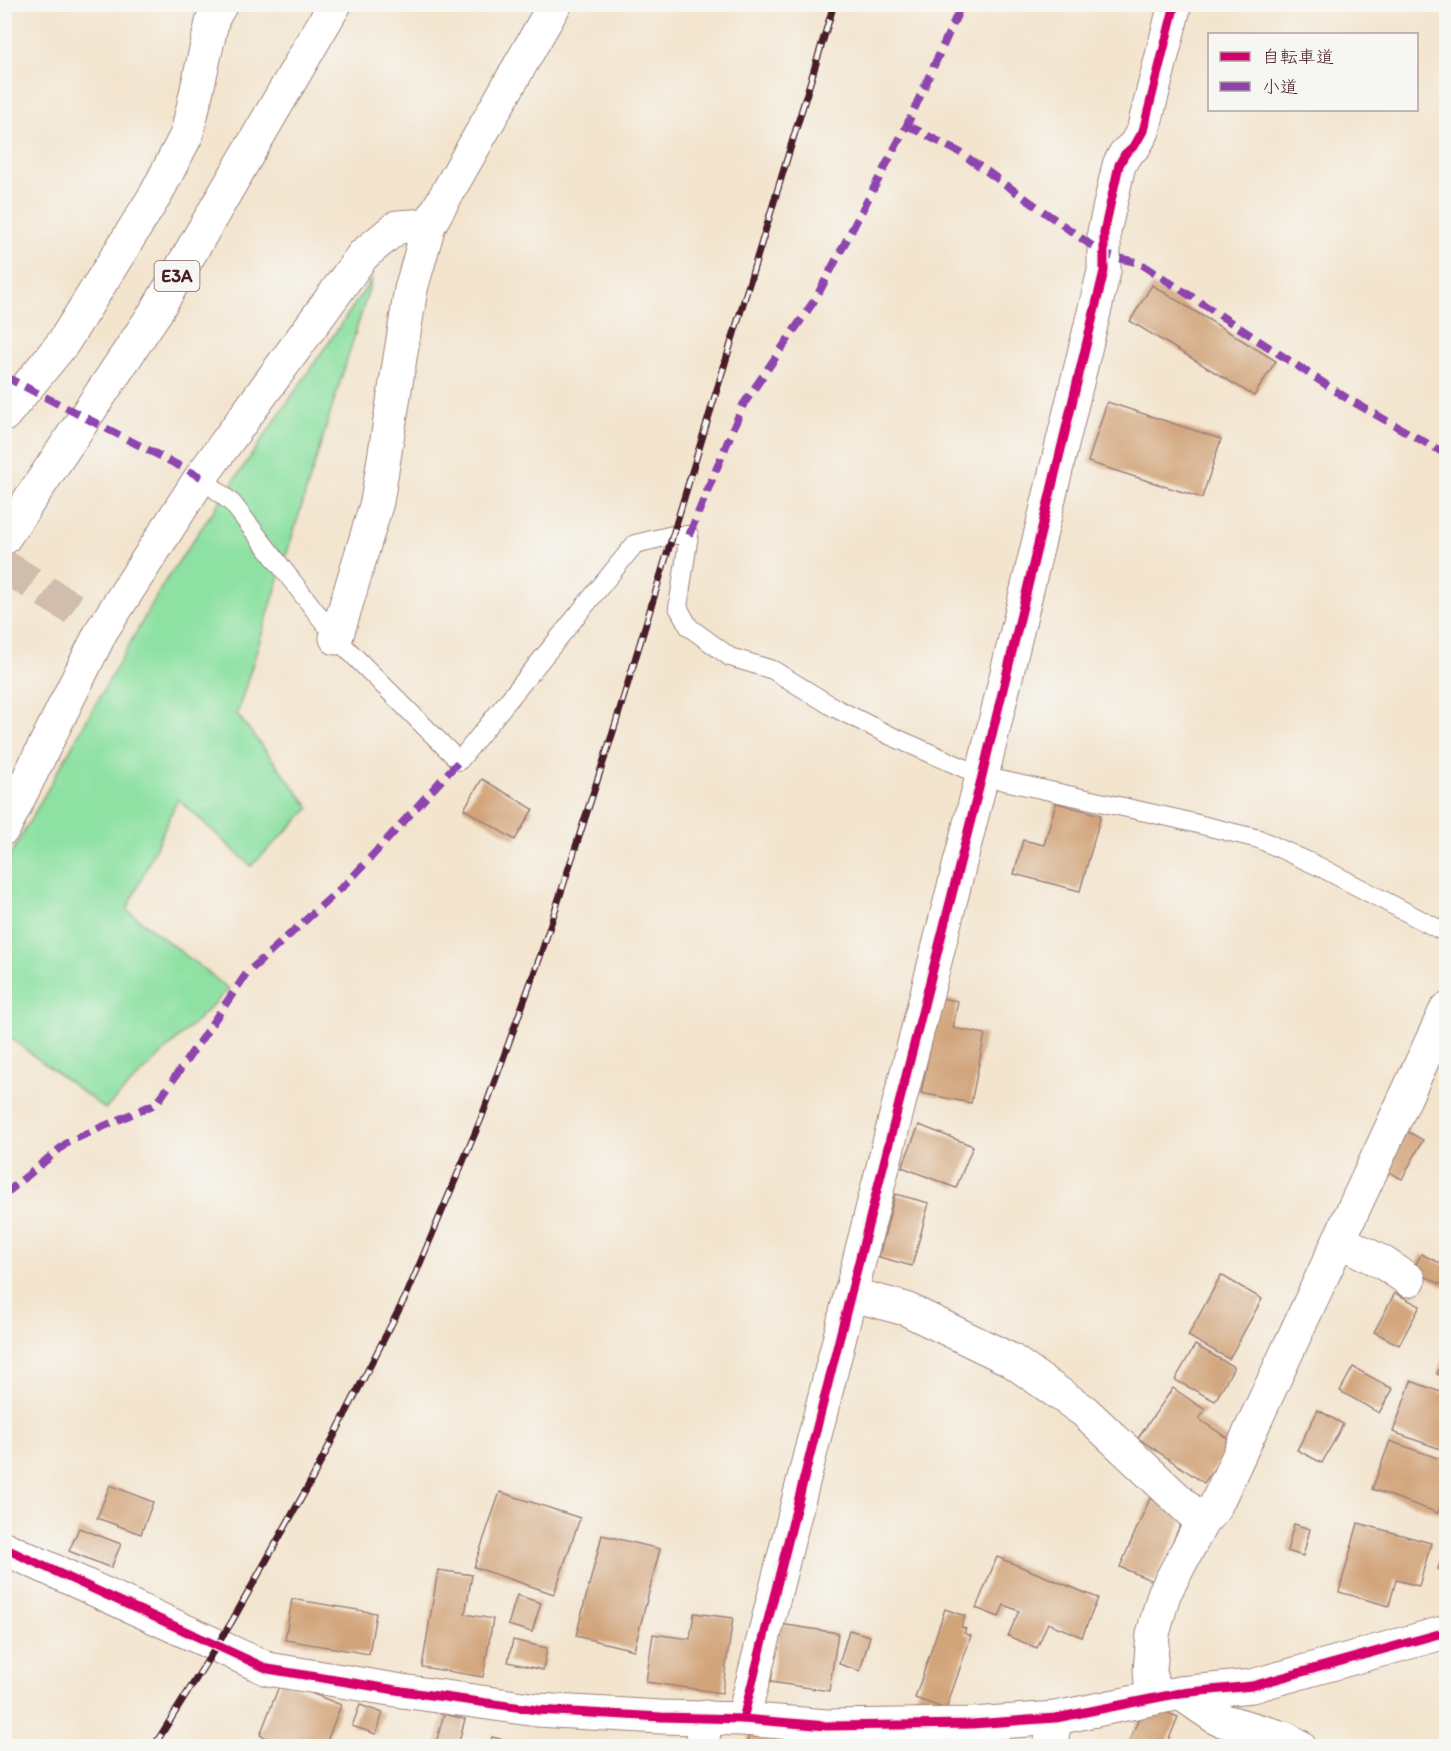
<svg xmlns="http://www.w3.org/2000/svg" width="1451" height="1751" font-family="Itim,'Klee One',sans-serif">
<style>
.green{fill:#8de1a2;stroke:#6c8066;stroke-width:1.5}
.building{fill:#d2a47a}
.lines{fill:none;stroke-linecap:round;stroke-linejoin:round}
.street-tunnel{stroke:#d1bdad;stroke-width:33;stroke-dasharray:33 16;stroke-linecap:butt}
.lane-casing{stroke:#9e827c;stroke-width:20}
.street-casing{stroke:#9e827c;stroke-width:35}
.highway-casing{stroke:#9e827c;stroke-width:35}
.lane{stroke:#fff;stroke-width:18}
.street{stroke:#fff;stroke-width:33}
.highway{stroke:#fff;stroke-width:33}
.rail-casing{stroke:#4a1f2b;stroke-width:7}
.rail{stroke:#f6f6f2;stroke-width:4.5;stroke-dasharray:14;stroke-linecap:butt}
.quiet{stroke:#8e44ad;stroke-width:8;stroke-dasharray:15 8;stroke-linecap:butt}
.cycleway-casing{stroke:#f6f6f2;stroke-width:13}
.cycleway{stroke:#d6006c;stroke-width:9}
.labels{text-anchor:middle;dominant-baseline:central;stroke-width:6;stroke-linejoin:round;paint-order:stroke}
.shield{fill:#f6f6f2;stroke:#7e6067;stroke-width:1.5}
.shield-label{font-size:18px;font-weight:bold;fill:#4a1f2b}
</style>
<rect width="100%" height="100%" fill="#f6f6f2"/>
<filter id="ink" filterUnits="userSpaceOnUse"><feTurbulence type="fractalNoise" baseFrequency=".0167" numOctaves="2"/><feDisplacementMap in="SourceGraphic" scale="12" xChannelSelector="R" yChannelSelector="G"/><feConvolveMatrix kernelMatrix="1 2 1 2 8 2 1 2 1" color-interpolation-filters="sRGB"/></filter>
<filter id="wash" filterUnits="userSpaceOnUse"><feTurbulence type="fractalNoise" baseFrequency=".008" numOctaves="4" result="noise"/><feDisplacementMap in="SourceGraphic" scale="24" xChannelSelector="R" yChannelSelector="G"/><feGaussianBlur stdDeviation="1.35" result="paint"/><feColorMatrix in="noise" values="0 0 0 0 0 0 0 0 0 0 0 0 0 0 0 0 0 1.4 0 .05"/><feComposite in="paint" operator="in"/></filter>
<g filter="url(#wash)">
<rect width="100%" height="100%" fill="#f3e4cd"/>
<!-- green -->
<polygon class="green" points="372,279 237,714 310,808 251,866 178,799 127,910 229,989 105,1109 5,1034 5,865 164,583"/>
<g id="blocks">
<!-- building -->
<g class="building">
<polygon points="1152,285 1276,361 1254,396 1130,321"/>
<polygon points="1107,402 1221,439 1202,498 1088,462"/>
<polygon points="482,779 533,809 515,840 464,809"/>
<polygon points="1056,803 1101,815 1080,891 1014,874 1023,840 1044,845"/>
<polygon points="940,998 958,1001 953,1028 985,1034 971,1103 921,1093"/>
<polygon points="919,1125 973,1146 956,1188 902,1167"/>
<polygon points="1398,1126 1423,1140 1402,1179 1377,1166"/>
<polygon points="895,1194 929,1203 912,1266 879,1257"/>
<polygon points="1421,1254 1446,1266 1446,1287 1413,1270"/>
<polygon points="1221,1275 1262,1299 1229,1359 1188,1336"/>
<polygon points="1395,1293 1420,1306 1399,1345 1374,1332"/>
<polygon points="1195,1345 1234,1367 1215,1401 1175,1380"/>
<polygon points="1443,1357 1446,1359 1446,1377 1437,1374"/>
<polygon points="1353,1367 1393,1389 1379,1413 1340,1391"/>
<polygon points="1411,1381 1446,1394 1446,1451 1393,1432"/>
<polygon points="1173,1388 1205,1410 1199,1419 1233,1442 1204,1483 1138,1438"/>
<polygon points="1318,1410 1343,1424 1322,1463 1297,1450"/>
<polygon points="1390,1441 1446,1461 1446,1490 1438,1513 1372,1489"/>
<polygon points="110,1485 153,1502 141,1534 97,1518"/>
<polygon points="500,1492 580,1518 554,1594 474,1567"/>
<polygon points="1150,1498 1185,1514 1155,1582 1120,1567"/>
<polygon points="1358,1523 1431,1543 1419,1586 1396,1580 1389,1606 1339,1592"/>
<polygon points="1294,1524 1310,1529 1303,1556 1287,1551"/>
<polygon points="79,1528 121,1544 111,1568 69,1551"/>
<polygon points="602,1535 660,1549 634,1650 576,1636"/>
<polygon points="1444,1550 1446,1551 1446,1572 1438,1569"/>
<polygon points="997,1557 1098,1598 1082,1637 1048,1623 1037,1648 1008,1636 1019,1611 1004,1605 999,1617 976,1608"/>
<polygon points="438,1570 472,1575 465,1614 493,1619 483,1677 422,1667"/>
<polygon points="517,1595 541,1603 532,1632 508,1625"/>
<polygon points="292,1599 376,1613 369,1654 285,1640"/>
<polygon points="945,1609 965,1616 961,1627 966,1629 964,1633 971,1636 946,1709 915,1698"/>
<polygon points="694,1613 733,1618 722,1693 646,1682 653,1634 690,1639"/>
<polygon points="780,1624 838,1633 829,1691 771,1682"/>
<polygon points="849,1630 870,1636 860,1671 839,1664"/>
<polygon points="513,1640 547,1648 543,1670 508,1662"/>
<polygon points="281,1681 341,1705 325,1746 287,1746 260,1735"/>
<polygon points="1145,1704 1178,1717 1166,1746 1127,1746"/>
<polygon points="360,1705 383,1713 376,1734 352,1726"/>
<polygon points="444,1714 465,1719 458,1746 435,1746"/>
<polygon points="751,1727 795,1738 793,1746 746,1746"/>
<polygon points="1009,1735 1010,1746 927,1746 927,1739"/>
<polygon points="492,1737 513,1742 512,1746 489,1746"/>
</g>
</g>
</g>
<g filter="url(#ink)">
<use href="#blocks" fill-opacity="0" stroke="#9e827c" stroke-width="1.5"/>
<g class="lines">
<!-- street-tunnel -->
<polyline class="street-tunnel" points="4,566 83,615"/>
<!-- lane casing -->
<g class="lane-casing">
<polyline id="lane" points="201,477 233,504 336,638 459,761 635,544 673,535 689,535 678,607 689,627 730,657 773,670 835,708 889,735 982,776 1173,818 1259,839 1320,867 1446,933"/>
</g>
<!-- street casing -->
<g class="street-casing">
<g id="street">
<polyline points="4,415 63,343 156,194 187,134 213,18 221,4"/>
<polyline points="336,638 377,502 411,289 429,225"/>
<polyline points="4,828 102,630 201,477 363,255 397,227 429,225 555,4"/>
<polyline points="1339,1240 1385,1264 1409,1280"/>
<polyline points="850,1294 906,1309 1011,1360 1084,1411 1202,1522"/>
<polyline points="4,1548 268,1669 402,1691 537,1710 661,1717 743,1719 827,1726 972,1724 1056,1718 1180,1693 1252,1686 1446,1632"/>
<polyline points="1180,1693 1218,1719 1284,1738 1299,1746"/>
<polyline points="1152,1698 1150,1671 1153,1634 1164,1594 1202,1522 1214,1509 1446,1010"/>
<polyline points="743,1719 982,776 1104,271 1104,232 1119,165 1125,154 1135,145 1143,131 1175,4"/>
<polyline points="702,1746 706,1717"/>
<polyline points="1050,1746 1056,1718"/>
</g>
</g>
<!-- highway casing -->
<g class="highway-casing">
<polyline id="highway" points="4,538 157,310 335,4"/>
</g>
<!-- lane -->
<use href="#lane" class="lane"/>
<!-- street -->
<use href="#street" class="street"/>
<!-- highway -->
<use href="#highway" class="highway"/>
<!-- rail casing -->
<g class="rail-casing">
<polyline id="rail" points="154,1746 231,1623 311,1481 407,1294 481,1119 540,957 613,732 834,4"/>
</g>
<!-- rail -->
<use href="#rail" class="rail"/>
<!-- quiet -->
<g class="quiet">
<polyline points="907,125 961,153 1105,255 1140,263 1348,399 1446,454"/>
<polyline points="4,376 201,477"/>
<polyline points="689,535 743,405 816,298 907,125 962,4"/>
<polyline points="4,1195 68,1142 157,1103 247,973 349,881 459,761"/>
</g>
<!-- cycleway casing -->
<g class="cycleway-casing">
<g id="cycleway">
<polyline points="4,1548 268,1669 402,1691 537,1710 661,1717 743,1719 827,1726 972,1724 1056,1718 1180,1693 1252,1686 1446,1632"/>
<polyline points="743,1719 982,776 1104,271 1104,232 1119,165 1125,154 1135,145 1143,131 1175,4"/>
</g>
</g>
<!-- cycleway -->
<use href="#cycleway" class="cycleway"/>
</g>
</g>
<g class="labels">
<!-- shield labels -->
<rect class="shield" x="154.5" y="261" width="45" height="30" rx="4.5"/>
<g class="shield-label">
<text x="177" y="276">E3A</text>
</g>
</g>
<!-- margin -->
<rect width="1451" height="1751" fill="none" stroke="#f6f6f2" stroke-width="24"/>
<!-- legend -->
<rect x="1208" y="33" width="210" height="78" fill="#f6f6f2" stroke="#b1a0a2" stroke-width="1.5"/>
<rect x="1220" y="52" width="30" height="9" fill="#d6006c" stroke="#b1a0a2" stroke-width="1.5"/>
<text x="1262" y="63" font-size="18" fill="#4a1f2b">自転車道</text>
<rect x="1220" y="82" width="30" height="9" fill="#8e44ad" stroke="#b1a0a2" stroke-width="1.5"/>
<text x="1262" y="93" font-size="18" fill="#4a1f2b">小道</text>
</svg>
